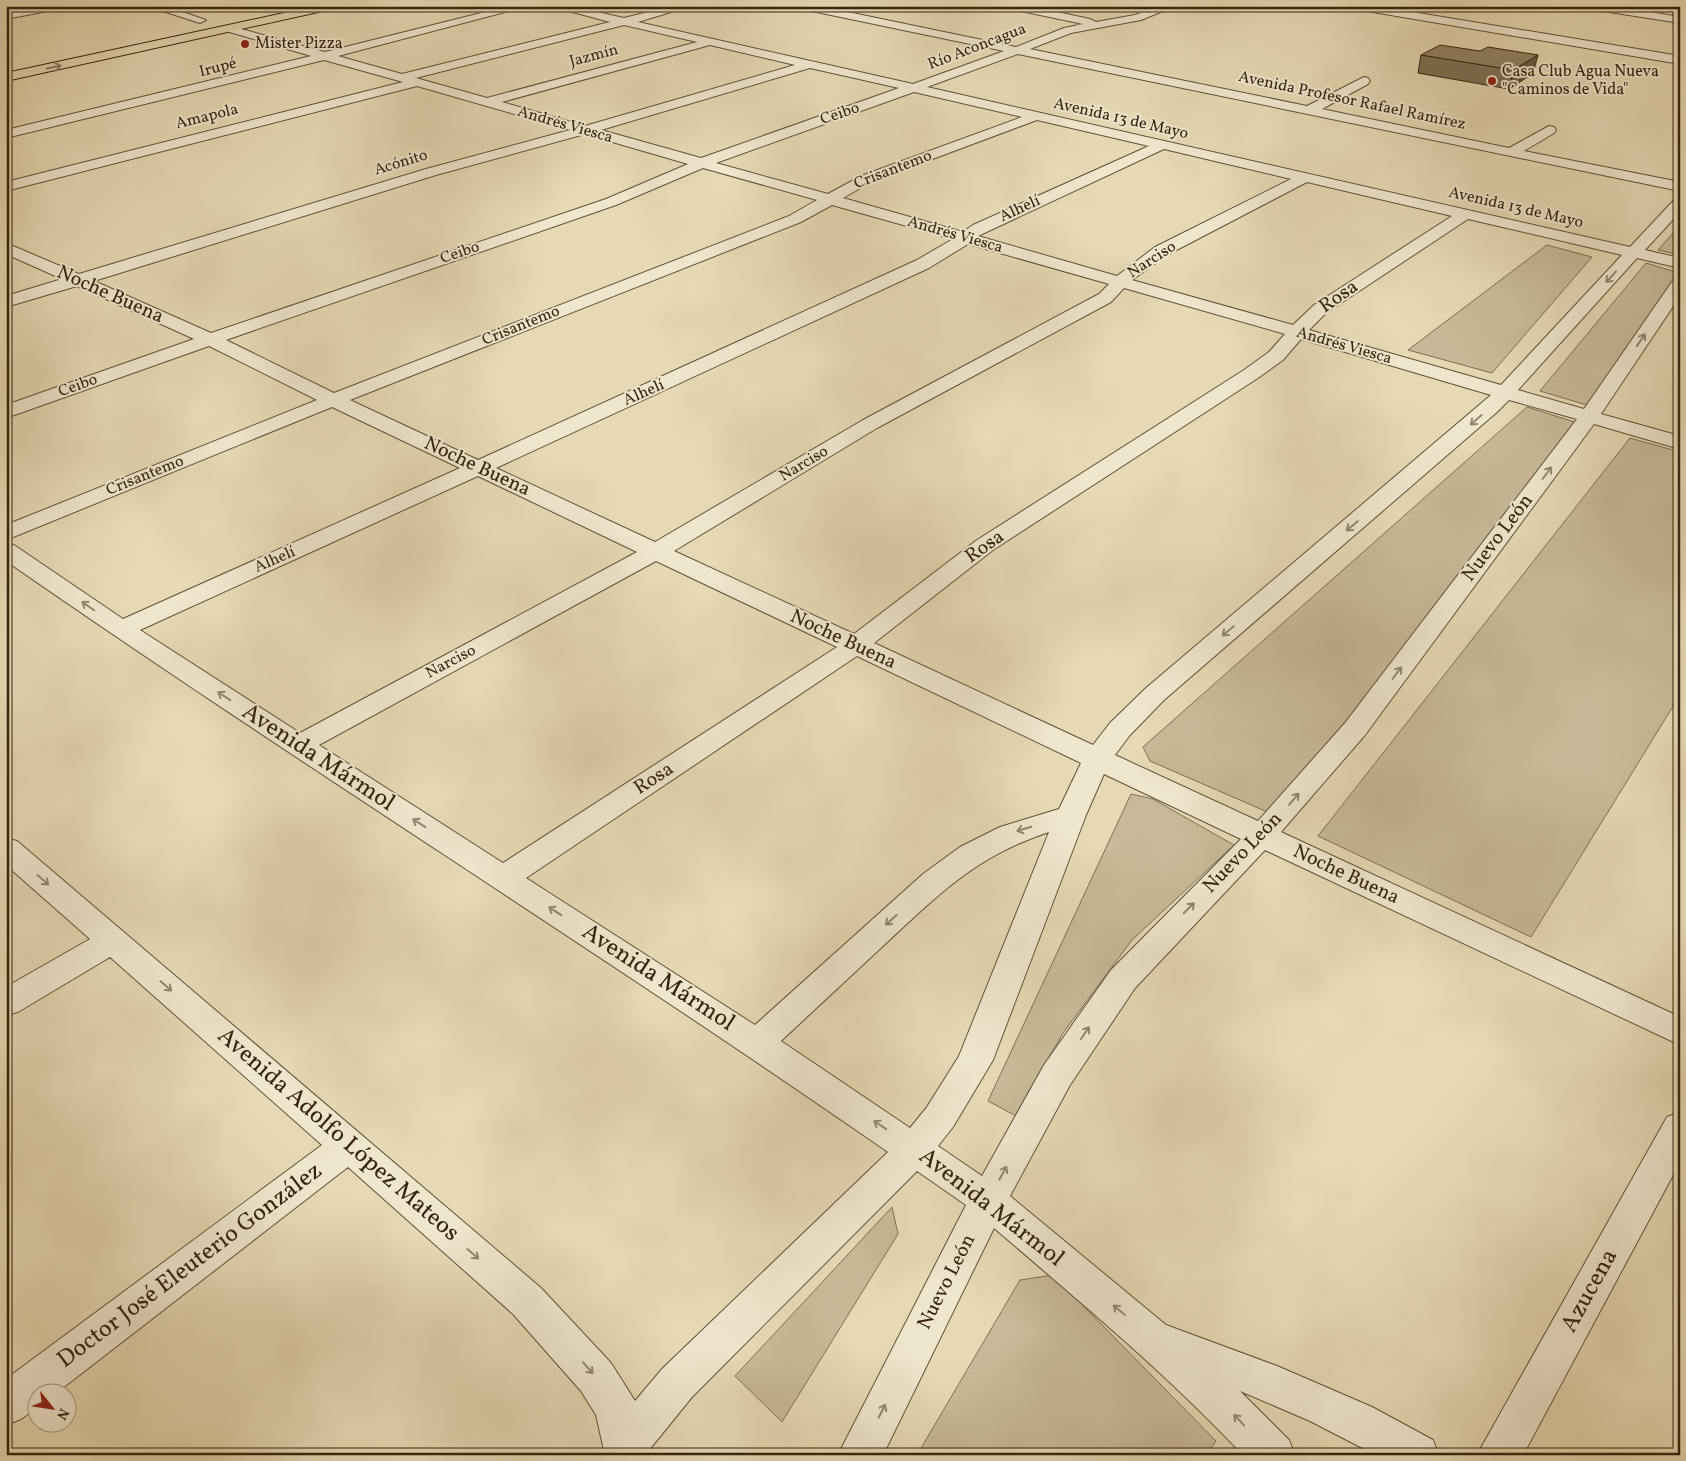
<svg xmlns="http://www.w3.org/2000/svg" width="1686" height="1461" font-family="Vollkorn,serif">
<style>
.green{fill:#c8ba98;stroke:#7e7054}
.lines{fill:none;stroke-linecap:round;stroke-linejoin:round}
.minor-casing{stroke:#615239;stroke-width:2}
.major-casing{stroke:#352510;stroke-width:2}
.minor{fill:#efe6ce;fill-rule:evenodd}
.major{fill:#e6d9b4;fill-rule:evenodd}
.wall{fill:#7d7157;stroke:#352510}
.shaded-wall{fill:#665c47;stroke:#352510}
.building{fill:#918365;stroke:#352510}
.oneway{stroke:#8e7f62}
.oneway2{stroke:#92866f}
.poi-dot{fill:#8f2418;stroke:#efe6ce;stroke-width:2}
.labels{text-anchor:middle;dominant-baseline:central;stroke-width:4;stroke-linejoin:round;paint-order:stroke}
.far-poi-label{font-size:16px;fill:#352510;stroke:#efe6ce;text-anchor:start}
.far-street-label{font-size:16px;fill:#352510;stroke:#efe6ce}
.street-label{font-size:20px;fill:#352510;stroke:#efe6ce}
.near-street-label{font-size:24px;fill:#352510;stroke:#efe6ce}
</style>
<rect width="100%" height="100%" fill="#e6d9b4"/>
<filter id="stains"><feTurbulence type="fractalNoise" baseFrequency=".004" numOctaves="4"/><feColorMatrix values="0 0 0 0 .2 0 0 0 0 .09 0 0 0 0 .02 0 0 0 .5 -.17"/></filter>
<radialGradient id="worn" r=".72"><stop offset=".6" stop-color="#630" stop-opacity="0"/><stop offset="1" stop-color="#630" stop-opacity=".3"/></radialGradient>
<!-- green -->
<g class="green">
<polygon points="1680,225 1680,255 1658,250"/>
<polygon points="1547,245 1592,257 1492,373 1408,350"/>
<polygon points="1646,263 1679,273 1590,406 1540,391"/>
<polygon points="1527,407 1581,424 1272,814 1150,761 1143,747"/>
<polygon points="1630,438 1680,452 1680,695 1531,937 1318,836"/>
<polygon points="1131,794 1153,799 1234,845 1132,940 1063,1033 1016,1116 988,1101"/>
<polygon points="892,1207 898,1234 782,1422 735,1376"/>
<polygon points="1053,1275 1216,1441 1206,1455 917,1455 1020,1280"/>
</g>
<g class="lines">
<!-- minor casing -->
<g class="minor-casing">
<g id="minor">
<polygon points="40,6 63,6 58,9 6,19 6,13"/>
<polygon points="147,6 165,6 206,20 200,23"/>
<path d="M509,6H528L338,56L402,74L610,22L550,6H571L624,18L672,6H691L638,22L913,84L1004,51L802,9L797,6H819L1016,47L1064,28L1083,24L1011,9L1006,6H1029L1090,19L1096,22L1135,15L1159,6H1175L1141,20L1071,33L1030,49L1307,106L1364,77L1368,78L1370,81L1368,84L1322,109L1509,148L1549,126L1554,127L1556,130L1554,133L1524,151L1680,182V191L1018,54L927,87L1630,247L1675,199L1680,197V212L1645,250L1680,258V268L1637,258L1518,390L1584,409L1674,279L1680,278V296L1601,414L1680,436V449L1594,424L1365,735L1281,832L1680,1017V1045L1265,850L1135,988L1070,1085L1010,1196L1166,1325L1277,1366L1372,1407L1433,1440L1439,1455H1376L1310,1421L1240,1391L1289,1440L1295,1455H1243C1166,1373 1079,1301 994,1228L883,1455H838L966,1205L917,1171L692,1397L649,1450L650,1455H605L596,1415L581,1391L513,1314L348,1167L55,1394H38V1407L21,1419L6,1425V1379L322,1145L110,957L18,1012L6,1015V987L90,939L6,865V838L17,841L541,1288L611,1363L635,1401L662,1369L888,1152C597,950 297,763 6,561V543L14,545L123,619L460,468L332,407L6,540V525L317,400L209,346L6,418V405L194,339L77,286L6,307V296L62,279L6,254V243L79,274L426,169L570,130L417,86L6,191V182L403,82L324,60L6,138V130L311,56L226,31V27L230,26L325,52ZM624,25L697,42L487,98L416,78ZM710,45L795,65L585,126L502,102ZM810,68L899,88L701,158L601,130ZM914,92L1022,117L861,176L828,194L716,163ZM1037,120L1149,146L973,225L963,232L843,198L871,182ZM585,134L688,164L606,199L211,333L94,281L436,175ZM1164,149L1291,179L1155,247L1117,276L978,236ZM703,168L817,200L789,216L334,393L226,340L616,205ZM1307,182L1452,216L1314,305L1293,325L1132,280L1167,255ZM832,205L953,239L917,260L478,460L350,400L801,222ZM1468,219L1622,255L1501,385L1309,330L1326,313ZM968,244L1109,284L1099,294L863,420L655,542L496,468L929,268ZM1124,288L1285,334L1269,352L1244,370L977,540L854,634L674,551L877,428L1111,302ZM1301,339L1491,395L1146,688L1110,723L1093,745L874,643L993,550L1258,378L1283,360ZM1509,400L1577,419L1345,723L1258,821L1115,755L1130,735L1164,700L1497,412ZM478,476L637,552L300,733L140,630ZM656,561L837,647L503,863L319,745ZM857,656L1081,763L1059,809L1000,827L960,847L923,874L755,1025L526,878ZM1104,774L1241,839L1111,970L1044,1065L982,1176L938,1146L953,1127L993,1060L1086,815ZM1049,832L959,1056L927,1107L910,1128L781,1041C815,1009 850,977 884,945C939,894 976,856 1049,832Z"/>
<polygon points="1350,6 1376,6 1680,56 1680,64 1355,9"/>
<polygon points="1585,6 1613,6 1680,17 1680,23 1590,9"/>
<polygon points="1680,1112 1680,1162 1523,1455 1477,1455 1667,1117"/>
</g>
</g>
<!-- major casing -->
<g class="major-casing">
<polygon id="major" points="316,6 337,6 332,9 6,81 6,73"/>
</g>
<!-- minor -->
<use href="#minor" class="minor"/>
<!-- major -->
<use href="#major" class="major"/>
</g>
<!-- wall -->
<polygon class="wall" points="1421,55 1533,73 1509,89 1418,73"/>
<!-- shaded-wall -->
<polygon class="shaded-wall" points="1538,55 1533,73 1509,89 1513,70"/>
<!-- building -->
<polygon class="building" points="1440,45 1480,51 1488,47 1538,55 1513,70 1421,55"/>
<!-- one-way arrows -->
<defs><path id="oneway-shaft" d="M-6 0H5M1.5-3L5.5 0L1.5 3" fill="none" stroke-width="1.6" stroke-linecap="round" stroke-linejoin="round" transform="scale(1.25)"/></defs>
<use class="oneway" href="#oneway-shaft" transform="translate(54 67) rotate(-12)"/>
<g class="oneway2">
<use href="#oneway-shaft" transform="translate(1611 277) rotate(132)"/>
<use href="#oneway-shaft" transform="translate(1641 340) rotate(-56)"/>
<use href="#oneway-shaft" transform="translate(1476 420) rotate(139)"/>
<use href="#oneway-shaft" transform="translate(1547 473) rotate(-53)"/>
<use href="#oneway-shaft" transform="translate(1352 526) rotate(140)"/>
<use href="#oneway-shaft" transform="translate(88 606) rotate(-145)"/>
<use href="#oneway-shaft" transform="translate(1228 631) rotate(140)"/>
<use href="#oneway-shaft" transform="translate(1397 673) rotate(-53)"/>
<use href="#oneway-shaft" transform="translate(224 696) rotate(-147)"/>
<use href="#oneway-shaft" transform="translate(1294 799) rotate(-49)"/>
<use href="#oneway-shaft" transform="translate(419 823) rotate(-147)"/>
<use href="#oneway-shaft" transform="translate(1024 829) rotate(163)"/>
<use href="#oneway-shaft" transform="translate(43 880) rotate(41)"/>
<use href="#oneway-shaft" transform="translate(1189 908) rotate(-45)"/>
<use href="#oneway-shaft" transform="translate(555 911) rotate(-147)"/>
<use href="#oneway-shaft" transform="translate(891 920) rotate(138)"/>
<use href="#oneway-shaft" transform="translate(166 986) rotate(41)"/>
<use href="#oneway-shaft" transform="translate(1085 1033) rotate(-56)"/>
<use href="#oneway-shaft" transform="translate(880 1125) rotate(-146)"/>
<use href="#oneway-shaft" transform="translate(1003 1173) rotate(-61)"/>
<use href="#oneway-shaft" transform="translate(473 1254) rotate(41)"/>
<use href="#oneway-shaft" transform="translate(1119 1310) rotate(-140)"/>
<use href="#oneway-shaft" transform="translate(588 1368) rotate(49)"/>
<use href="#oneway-shaft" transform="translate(882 1411) rotate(-63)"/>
<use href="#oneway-shaft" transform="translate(1239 1420) rotate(-134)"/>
</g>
<!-- markers -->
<g class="poi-dot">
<circle cx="245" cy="44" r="5"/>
<circle cx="1492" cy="81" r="5"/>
</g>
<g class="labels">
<!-- far-poi labels -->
<g class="far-poi-label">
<text x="255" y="44">Mister Pizza</text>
<text x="1502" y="72">Casa Club Agua Nueva<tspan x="1502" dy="18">"Caminos de Vida"</tspan></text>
</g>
<!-- far-street labels -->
<g class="far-street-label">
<text transform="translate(977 47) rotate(-21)">Río Aconcagua</text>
<text transform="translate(594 56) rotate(-15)">Jazmín</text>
<text transform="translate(218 68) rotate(-14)">Irupé</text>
<text transform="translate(1352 101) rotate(12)">Avenida Profesor Rafael Ramírez</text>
<text transform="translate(840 114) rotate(-19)">Ceibo</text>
<text transform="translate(207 117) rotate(-14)">Amapola</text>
<text transform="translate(1121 119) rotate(13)">Avenida 13 de Mayo</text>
<text transform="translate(565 125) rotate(16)">Andrés Viesca</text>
<text transform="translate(401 163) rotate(-17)">Acónito</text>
<text transform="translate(893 170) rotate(-21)">Crisantemo</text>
<text transform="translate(1516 208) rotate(13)">Avenida 13 de Mayo</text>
<text transform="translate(1020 209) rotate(-25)">Alhelí</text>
<text transform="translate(955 235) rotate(16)">Andrés Viesca</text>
<text transform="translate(460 253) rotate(-19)">Ceibo</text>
<text transform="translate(1152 260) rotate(-33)">Narciso</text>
<text transform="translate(521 326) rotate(-22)">Crisantemo</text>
<text transform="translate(1344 346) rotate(16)">Andrés Viesca</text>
<text transform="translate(78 386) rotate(-20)">Ceibo</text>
<text transform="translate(644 393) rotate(-24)">Alhelí</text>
<text transform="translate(804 464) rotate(-31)">Narciso</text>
<text transform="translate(145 476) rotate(-22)">Crisantemo</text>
<text transform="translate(275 560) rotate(-24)">Alhelí</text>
<text transform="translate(451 662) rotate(-28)">Narciso</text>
</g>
<!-- street labels -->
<g class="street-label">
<text transform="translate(110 295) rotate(24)">Noche Buena</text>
<text transform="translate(1339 297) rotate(-35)">Rosa</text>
<text transform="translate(477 467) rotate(25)">Noche Buena</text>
<text transform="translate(1498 538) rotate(-53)">Nuevo León</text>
<text transform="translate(985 547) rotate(-35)">Rosa</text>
<text transform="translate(843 640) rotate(25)">Noche Buena</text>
<text transform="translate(654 779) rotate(-33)">Rosa</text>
<text transform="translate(1243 853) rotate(-46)">Nuevo León</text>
<text transform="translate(1346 875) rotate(25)">Noche Buena</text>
<text transform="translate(947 1282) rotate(-63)">Nuevo León</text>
</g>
<!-- near-street labels -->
<g class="near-street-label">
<text transform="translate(318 758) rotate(33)">Avenida Mármol</text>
<text transform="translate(658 978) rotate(33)">Avenida Mármol</text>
<text transform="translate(338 1135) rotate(41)">Avenida Adolfo López Mateos</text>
<text transform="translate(991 1208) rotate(38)">Avenida Mármol</text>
<text transform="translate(190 1266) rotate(-37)">Doctor José Eleuterio González</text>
<text transform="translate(1590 1291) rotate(-61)">Azucena</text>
</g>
</g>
<!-- margin -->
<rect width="1686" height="1461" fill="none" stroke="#e6d9b4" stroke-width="25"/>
<rect x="8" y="8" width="1671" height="1446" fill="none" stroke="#352510" stroke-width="2.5"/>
<rect x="12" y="12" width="1661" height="1436" fill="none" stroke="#352510"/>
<!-- north arrow -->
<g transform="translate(52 1408) rotate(120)"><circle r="24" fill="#efe6ce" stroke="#a59982"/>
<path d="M0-4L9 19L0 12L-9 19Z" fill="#8f2418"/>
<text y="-8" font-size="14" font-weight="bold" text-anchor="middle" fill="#352510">N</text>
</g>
<rect width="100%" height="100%" filter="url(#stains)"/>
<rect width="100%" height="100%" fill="url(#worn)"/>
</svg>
